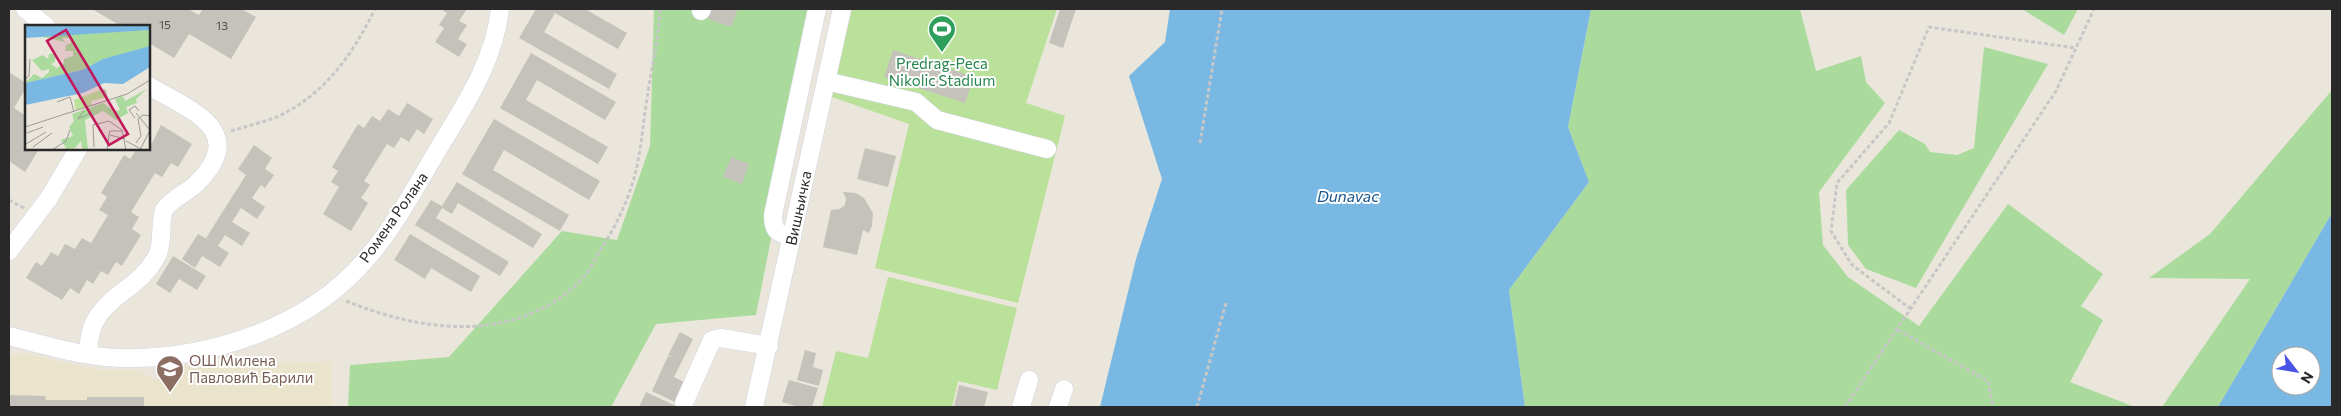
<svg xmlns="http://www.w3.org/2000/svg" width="2341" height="416" font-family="Commissioner,sans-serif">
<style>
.education{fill:#eae4cd}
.green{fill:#aadb9d}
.pitch{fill:#bae19a}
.water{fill:#79b8e2;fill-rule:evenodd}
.building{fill:#c5c2bb}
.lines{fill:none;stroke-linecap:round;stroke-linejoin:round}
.minor-casing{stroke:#d1d2e0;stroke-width:19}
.path{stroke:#c7c7c7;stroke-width:3;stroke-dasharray:4 2.5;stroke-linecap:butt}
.minor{stroke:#fff;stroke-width:18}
.labels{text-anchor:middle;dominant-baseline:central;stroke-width:4;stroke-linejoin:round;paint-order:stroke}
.number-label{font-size:12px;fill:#504f4e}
.leisure-label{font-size:15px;fill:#27864d;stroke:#fff}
.street-label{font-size:15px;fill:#292929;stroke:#fff}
.education-label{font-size:15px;fill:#785e54;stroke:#fff;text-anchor:start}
.water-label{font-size:16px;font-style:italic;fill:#1a558b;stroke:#fff}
.inset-road{fill:none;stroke:#9d9a94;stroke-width:1}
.view{fill:#c2185b;fill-opacity:0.15;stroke:#c2185b;stroke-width:2.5}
.inset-edge{fill:none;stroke:#292929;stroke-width:2.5}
</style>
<rect width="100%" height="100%" fill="#eae6dc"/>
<!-- education -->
<polygon class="education" points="9,355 32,355 98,370 139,370 152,379 171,378 175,367 332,361 332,407 9,407"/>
<!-- green -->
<g class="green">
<polygon points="654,9 816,9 756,315 656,324 611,407 348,407 350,365 449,357 562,231 617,240 650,146"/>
<polygon points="1591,9 1800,9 1816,71 1861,56 1866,82 1885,103 1819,192 1823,245 1848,277 1919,326 2008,204 2103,274 2081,306 2103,320 2070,382 2135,407 1525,407 1509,290 1589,182 1568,127"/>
<polygon points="2022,9 2078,9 2064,35"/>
<polygon points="1984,47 2048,64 1916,288 1866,269 1848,245 1846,190 1899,130 1925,144 1930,152 1957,155 1974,148"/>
<polygon points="2332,90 2332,213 2218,407 2162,407 2250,279 2149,278 2210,234"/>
</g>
<!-- pitch -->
<g class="pitch">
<polygon points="852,9 1057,9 1026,103 1065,116 1018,303 875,268 909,124 832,97"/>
<polygon points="888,277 1017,308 997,390 958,381 952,407 822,407 836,351 868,358"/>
</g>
<!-- water -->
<g class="water">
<polygon points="1170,9 1591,9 1568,127 1589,182 1509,290 1525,407 1100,407 1136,259 1162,179 1129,76 1165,42"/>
<path d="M2332,213V407H2218ZM2281,356H2311V386H2281Z"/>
</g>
<!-- building -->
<g class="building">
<polygon points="92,9 188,9 199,15 203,9 242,9 256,17 231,59 189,34 174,58 149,43 149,26 121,26"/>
<polygon points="441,9 467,9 459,21 467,25 458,39 467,44 459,57 435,42 444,28 439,25 447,13"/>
<polygon points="536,9 585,9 627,33 618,49 555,13 544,32 617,74 609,89 519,38"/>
<polygon points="712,9 738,9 731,27 708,19"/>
<polygon points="1060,9 1076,9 1063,48 1049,43"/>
<polygon points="893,50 974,77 965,103 884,77"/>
<polygon points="531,53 616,102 605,120 537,80 526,100 608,147 598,164 500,108"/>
<polygon points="9,72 26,83 26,88 14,108 26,116 26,149 39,149 25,172 9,161"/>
<polygon points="407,103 433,119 424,134 417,129 409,142 401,137 394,148 387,144 364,181 370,185 361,198 368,203 351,231 323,214 339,187 331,182 338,171 332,167 358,124 364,128 372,116 380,121 388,109 399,116"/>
<polygon points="494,119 600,181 589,200 504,150 493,170 569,215 560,231 462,174"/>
<polygon points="161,125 192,144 178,167 171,163 162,177 155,173 131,212 139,217 132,229 141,235 122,266 116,262 108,275 101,271 93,284 87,280 79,294 70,288 62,300 26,278 36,262 42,266 51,252 58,256 65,244 75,249 82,238 91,243 108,215 99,210 107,197 101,193 124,155 130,159 137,149 149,149"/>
<polygon points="254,145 272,158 265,169 274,175 265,188 261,185 252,198 265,207 257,219 241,208 232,222 250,233 242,246 225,235 218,246 229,253 220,267 202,256 195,268 182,259 198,234 211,241 206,238 246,175 238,169"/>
<polygon points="865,148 896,156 888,187 857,179"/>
<polygon points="731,157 749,164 742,184 723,177"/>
<polygon points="457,182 542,234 533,248 458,203 452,214 442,208 436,218 509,262 500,276 415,225 431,200 442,206"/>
<polygon points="843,192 856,193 864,198 873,213 872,226 869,233 863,230 857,255 823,247 831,210 840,209 845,205 846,198"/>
<polygon points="410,234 480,276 471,292 431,268 425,279 394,260"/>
<polygon points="173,256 206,276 197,290 179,279 170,293 156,284"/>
<polygon points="680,332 693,339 674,377 686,383 677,403 652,391 668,356 675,358 668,355"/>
<polygon points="805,350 816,353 813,367 823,370 819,386 797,380"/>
<polygon points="789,380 818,388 812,407 799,407 782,402"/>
<polygon points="959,385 988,392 984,407 954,407"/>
<polygon points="646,392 661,399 678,407 639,407"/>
<polygon points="9,395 45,396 46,400 87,400 87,397 144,397 144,407 9,407"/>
</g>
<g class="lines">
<!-- minor casing -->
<g class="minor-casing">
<g id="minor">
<polyline points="25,9 46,26"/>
<polyline points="701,11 702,9"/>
<polyline points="826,81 916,102 937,120 1047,149"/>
<path d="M792,238C777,232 773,232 773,215L817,9"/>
<polyline points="9,251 49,198 78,149"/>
<path d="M9,336C45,345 83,357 120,358C209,360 310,327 368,257C394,227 414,190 434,156C462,109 494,64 500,9"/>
<path d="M88,353C89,340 90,328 98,316C114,292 141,286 157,256C164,241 159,225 164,210C172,198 187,193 197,183C250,130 189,110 149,86"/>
<polyline points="684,403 712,340 721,338 769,346"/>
<polyline points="754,407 842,9"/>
<polyline points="1021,407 1029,380"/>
<polyline points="1058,407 1064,389"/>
</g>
</g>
<!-- path -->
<g class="path">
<path d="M231,131C247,126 264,122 279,116C325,94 353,54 375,9"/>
<polyline points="1200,143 1222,9"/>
<polyline points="9,200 24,208"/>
<path d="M346,301C408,326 481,340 543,308C557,301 572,290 583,278C590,270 595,259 601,249C613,231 624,209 631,188C641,159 642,128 647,99C651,68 659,40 660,9"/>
<polyline points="1911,309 1852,265 1831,231 1837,183 1889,123 1929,27 2075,48"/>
<polyline points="1898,330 1988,381 1993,407"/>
<polyline points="1197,407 1226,303"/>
<polyline points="1845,407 2056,91 2094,9"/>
</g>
<!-- minor -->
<use href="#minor" class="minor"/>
</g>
<!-- icons -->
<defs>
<g id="stadium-pin" transform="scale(1.4375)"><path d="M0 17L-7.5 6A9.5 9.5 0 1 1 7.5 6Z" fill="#2e9e5b" stroke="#fff"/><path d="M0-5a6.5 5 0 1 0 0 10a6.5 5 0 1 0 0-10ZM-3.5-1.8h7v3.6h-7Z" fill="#fff"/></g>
<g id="school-pin" transform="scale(1.4375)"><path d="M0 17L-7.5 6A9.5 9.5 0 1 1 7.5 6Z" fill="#8d6e63" stroke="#fff"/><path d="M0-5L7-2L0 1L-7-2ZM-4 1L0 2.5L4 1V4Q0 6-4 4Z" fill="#fff"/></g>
</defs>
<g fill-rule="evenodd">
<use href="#stadium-pin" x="942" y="29"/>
<use href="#school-pin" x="170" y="369"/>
</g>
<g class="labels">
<!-- number labels -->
<g class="number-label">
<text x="165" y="24">15</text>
<text x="222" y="25">13</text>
</g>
<!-- leisure labels -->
<g class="leisure-label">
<text x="942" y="63">Predrag-Peca<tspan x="942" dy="17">Nikolic Stadium</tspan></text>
</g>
<!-- street labels -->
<g class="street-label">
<text transform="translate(798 208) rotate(-78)">Вишњичка</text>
<text transform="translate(393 217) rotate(-55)">Ромена Ролана</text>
</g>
<!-- education labels -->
<g class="education-label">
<text x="189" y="360">ОШ Милена<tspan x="189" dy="17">Павловић Барили</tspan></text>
</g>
<!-- water labels -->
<g class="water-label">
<text x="1348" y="195">Dunavac</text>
</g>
</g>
<!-- overview -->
<g transform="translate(25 25)">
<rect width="125" height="125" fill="#eae6dc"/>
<path d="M125,5V21L114,26L78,34L57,45L0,58L9,49L17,53L24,47V44L17,46L7,35L18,30L23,34L24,29L31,28L30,37L26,39L32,43L39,38V34L48,31V26H40L41,20L46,18L45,13H37L40,17L14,11ZM122,64L111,74L112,78L101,82L103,88L91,95L78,86L60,95L63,125L57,123L56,116L50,123L36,125L41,123L36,115L48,111L44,102L49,96L47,89L78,78L89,86L95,85L90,74L98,71L100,76Z" fill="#aadb9d"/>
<path d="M75,65L80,66L82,72L66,76L67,80L51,85L49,75Z" fill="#bae19a"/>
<path d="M0,0H125V5L0,13ZM125,21V42L98,59L79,58L58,68L0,80V58L57,45L78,34Z" fill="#79b8e2"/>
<path class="inset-road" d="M0,54L4,51L5,34M74,64L80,65L83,75M32,77L45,72L49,87M59,85L53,94L66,88M111,88L125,105M110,93L104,85L110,81L114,86M0,102L102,69L125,55M2,108L18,102M84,110L85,106H98M85,110L100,114M101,116L118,125M111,118L116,111L113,94L118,90L125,91M1,119L21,107M8,122L27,108M69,122L68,100L84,96L97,105L101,125M27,125L41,116L45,105M82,125L84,110M115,125L125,105"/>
<path class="view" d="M41,5L103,109L84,120L22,16Z"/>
<rect width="125" height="125" class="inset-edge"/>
</g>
<!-- border -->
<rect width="2341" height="416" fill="none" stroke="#292929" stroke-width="20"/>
<!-- north arrow -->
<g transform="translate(2296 371) rotate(121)"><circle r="24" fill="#ffffff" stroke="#a9a9a9"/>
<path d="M0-4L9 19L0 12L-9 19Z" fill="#4b53e7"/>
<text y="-8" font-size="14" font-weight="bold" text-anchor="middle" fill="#292929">N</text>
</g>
</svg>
